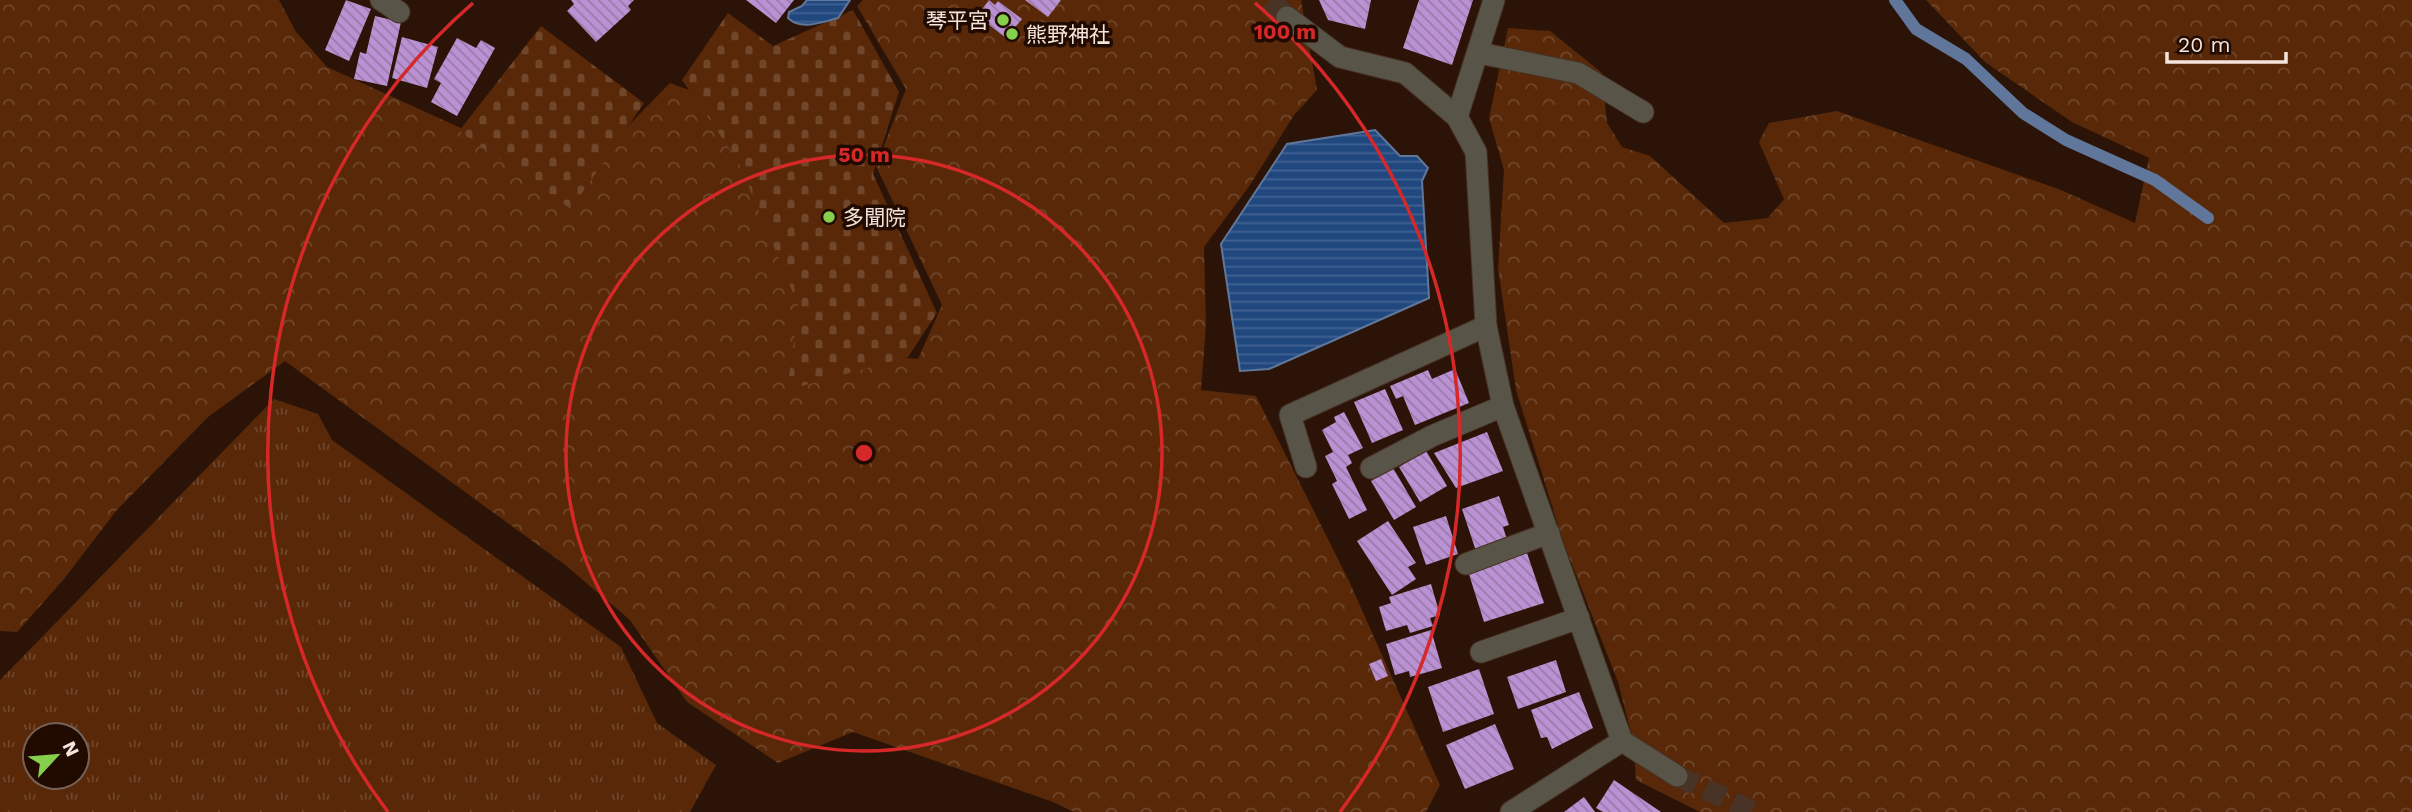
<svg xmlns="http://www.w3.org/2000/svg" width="2412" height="812" font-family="'Work Sans','Noto Sans JP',sans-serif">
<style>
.forest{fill:url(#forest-crowns)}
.cemetery{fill:url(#cemetery-stones)}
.park{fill:url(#park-tufts);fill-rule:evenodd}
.water{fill:url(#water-rules);stroke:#60779b;stroke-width:2}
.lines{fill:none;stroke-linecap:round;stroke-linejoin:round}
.stream{stroke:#60779b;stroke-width:12}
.building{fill:url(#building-back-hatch)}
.minor-tunnel{stroke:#493327;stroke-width:21;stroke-dasharray:21 10;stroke-linecap:butt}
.minor-casing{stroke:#473125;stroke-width:23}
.minor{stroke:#585447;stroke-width:21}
.ring{fill:none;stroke:#d62828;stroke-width:3.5}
.poi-dot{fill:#85cf4c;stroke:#210b01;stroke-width:2.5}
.labels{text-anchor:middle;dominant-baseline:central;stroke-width:7;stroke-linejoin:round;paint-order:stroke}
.poi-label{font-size:21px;fill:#f5e4db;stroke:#210b01;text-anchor:start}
.centre{fill:#d62828;stroke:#210b01;stroke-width:3.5}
.ring-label{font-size:21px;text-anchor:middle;font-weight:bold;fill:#d62828;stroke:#210b01;stroke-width:7;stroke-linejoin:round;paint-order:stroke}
</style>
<defs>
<pattern id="forest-crowns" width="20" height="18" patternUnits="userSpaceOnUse" patternTransform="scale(1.75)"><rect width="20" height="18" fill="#582808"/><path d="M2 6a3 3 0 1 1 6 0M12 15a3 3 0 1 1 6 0" fill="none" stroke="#71472b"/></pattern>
<pattern id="cemetery-stones" width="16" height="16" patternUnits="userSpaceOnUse" patternTransform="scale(1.75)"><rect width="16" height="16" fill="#582808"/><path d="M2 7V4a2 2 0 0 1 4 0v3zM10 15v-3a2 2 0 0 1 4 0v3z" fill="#71472b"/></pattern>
<pattern id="park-tufts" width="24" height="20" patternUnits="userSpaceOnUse" patternTransform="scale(1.75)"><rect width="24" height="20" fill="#582808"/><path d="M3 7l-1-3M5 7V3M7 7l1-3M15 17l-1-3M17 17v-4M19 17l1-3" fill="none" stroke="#71472b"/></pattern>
<pattern id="water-rules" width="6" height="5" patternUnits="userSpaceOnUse" patternTransform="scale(1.75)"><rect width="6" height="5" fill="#20487f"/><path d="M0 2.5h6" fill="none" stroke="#416291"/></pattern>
<pattern id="building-back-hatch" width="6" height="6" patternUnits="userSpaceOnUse" patternTransform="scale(1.75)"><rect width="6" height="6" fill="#ba91d3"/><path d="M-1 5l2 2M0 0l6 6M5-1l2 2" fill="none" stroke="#987aa8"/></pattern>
</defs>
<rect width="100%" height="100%" fill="#2b1407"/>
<!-- forest -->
<g class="forest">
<polygon points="0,0 279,0 296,32 327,67 575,180 670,83 712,99 845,351 918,359 942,305 876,166 906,89 857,6 863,0 1301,0 1317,90 1294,115 1250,185 1204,247 1206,325 1201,390 1256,396 1349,581 1440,785 1426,812 1074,812 1053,802 853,732 778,763 687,702 630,620 564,564 285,361 208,417 116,511 64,579 17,632 0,631"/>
<polygon points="1926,0 2412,0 2412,812 1700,812 1636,780 1633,740 1618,682 1563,541 1516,390 1498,268 1504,170 1489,118 1508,28 1550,31 1602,73 1607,123 1622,147 1650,156 1724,223 1768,218 1784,199 1759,142 1769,123 1837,111 2061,190 2135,223 2149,158 2072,122 1985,62"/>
</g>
<!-- cemetery -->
<g class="cemetery">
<polygon points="853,10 899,92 873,174 937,313 908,357 787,390 799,307 738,161 682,80 728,13 773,46"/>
<polygon points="541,26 644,103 571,209 459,131"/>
</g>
<!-- park -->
<path class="park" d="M274,399L318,414L332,440L621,647L657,723L716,765L690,812H0V680ZM35,735H77V777H35Z"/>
<!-- water -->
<g class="water">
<path d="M807,0H850L838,18C822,22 801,31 788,18L789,12L802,6Z"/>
<polygon points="1375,130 1400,156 1417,156 1428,168 1422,181 1429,298 1269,369 1240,371 1221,244 1287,144"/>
</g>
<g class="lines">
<!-- stream -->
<polyline class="stream" points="1895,0 1916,29 1966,59 2023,113 2066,140 2155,180 2208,218"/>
</g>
<!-- building -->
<g class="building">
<polygon points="346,0 371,9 349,61 325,50"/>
<polygon points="571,0 634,0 628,6 631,10 596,42 567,11 574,4"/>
<polygon points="746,0 794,0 776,23"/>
<polygon points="989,0 995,5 998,1 1022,19 1006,38 984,21 987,17 980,12"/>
<polygon points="1025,0 1061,0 1048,17"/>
<polygon points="1319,0 1371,0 1365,29 1328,20"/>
<polygon points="1419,0 1473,0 1452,65 1403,48"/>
<polygon points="375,16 401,22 387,86 354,79 360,52 366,54"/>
<polygon points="402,37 438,47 427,88 392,78"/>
<polygon points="457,38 476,48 481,40 495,48 457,116 431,102 441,83 434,79"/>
<polygon points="1455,369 1469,403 1415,425 1403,396 1396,399 1390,386 1428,370 1432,379"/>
<polygon points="1385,389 1403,430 1372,443 1354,402"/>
<polygon points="1344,412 1363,448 1348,455 1352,463 1346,467 1367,510 1349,519 1332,484 1337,481 1325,456 1333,452 1322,430 1336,422 1334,417"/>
<polygon points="1487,432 1503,471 1456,488 1434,453"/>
<polygon points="1426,451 1447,486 1420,502 1399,467"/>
<polygon points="1393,468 1416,507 1394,520 1371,481"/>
<polygon points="1499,496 1509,525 1503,527 1507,540 1476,551 1462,509"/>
<polygon points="1446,516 1458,554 1426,565 1413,527"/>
<polygon points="1388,521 1416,563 1408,567 1416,579 1392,595 1357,541"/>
<polygon points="1527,553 1544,603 1484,622 1468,571"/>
<polygon points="1431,584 1440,615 1430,618 1433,626 1410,633 1407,625 1386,631 1379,607 1391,603 1389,597"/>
<polygon points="1431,630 1442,668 1410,677 1409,671 1395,675 1386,644"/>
<polygon points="1381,659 1388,676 1376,681 1369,664"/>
<polygon points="1556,660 1566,692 1518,709 1507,677"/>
<polygon points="1479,669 1494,714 1443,732 1428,687"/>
<polygon points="1579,692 1593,728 1552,749 1547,737 1541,738 1531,710"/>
<polygon points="1495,724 1514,769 1465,789 1446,745"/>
<polygon points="1614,780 1661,812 1603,812 1596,808"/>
<polygon points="1584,797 1595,812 1564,812"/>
</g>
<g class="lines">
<!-- minor-tunnel -->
<g class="minor-tunnel">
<polyline points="1271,0 1287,17"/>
<polyline points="1677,776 1754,812"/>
</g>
<!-- minor casing -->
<g class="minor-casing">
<g id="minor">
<polyline points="381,0 399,12"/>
<polyline points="1287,17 1340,57 1405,73 1457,117 1476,152 1486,326 1503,406 1622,741 1677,776"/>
<polyline points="1479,53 1578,73 1643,112"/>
<polyline points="1457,117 1494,0"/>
<polyline points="1306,467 1290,415 1486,326"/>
<polyline points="1371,468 1432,436 1503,406"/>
<polyline points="1466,564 1549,533"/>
<polyline points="1481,652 1579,618"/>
<polyline points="1511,812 1622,741"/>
</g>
</g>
<!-- minor -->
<use href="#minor" class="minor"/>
</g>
<!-- distance rings -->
<g class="ring">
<circle cx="864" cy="453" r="298"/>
<path d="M388 812A596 596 0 0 1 473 3M1255 3A596 596 0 0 1 1340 812"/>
</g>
<!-- markers -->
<g class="poi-dot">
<circle cx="1003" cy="20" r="7"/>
<circle cx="1012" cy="34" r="7"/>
<circle cx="829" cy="217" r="7"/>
</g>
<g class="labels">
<!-- poi labels -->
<g class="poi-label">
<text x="989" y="20" text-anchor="end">琴平宮</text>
<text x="1026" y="34">熊野神社</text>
<text x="843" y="217">多聞院</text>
</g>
</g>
<circle cx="864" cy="453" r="10" class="centre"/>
<g class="ring-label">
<text x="1285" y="39">100 m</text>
<text x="864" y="162">50 m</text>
</g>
<!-- north arrow -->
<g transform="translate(56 756) rotate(64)"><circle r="33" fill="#210b01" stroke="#766258" stroke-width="2"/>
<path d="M0-5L12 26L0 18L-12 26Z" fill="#85cf4c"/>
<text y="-10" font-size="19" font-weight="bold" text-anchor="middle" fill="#f5e4db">N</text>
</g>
<!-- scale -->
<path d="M2167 52v10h119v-10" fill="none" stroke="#f5e4db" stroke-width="3.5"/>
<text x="2178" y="52" font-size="21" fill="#f5e4db" stroke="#210b01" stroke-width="5" paint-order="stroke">20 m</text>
</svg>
